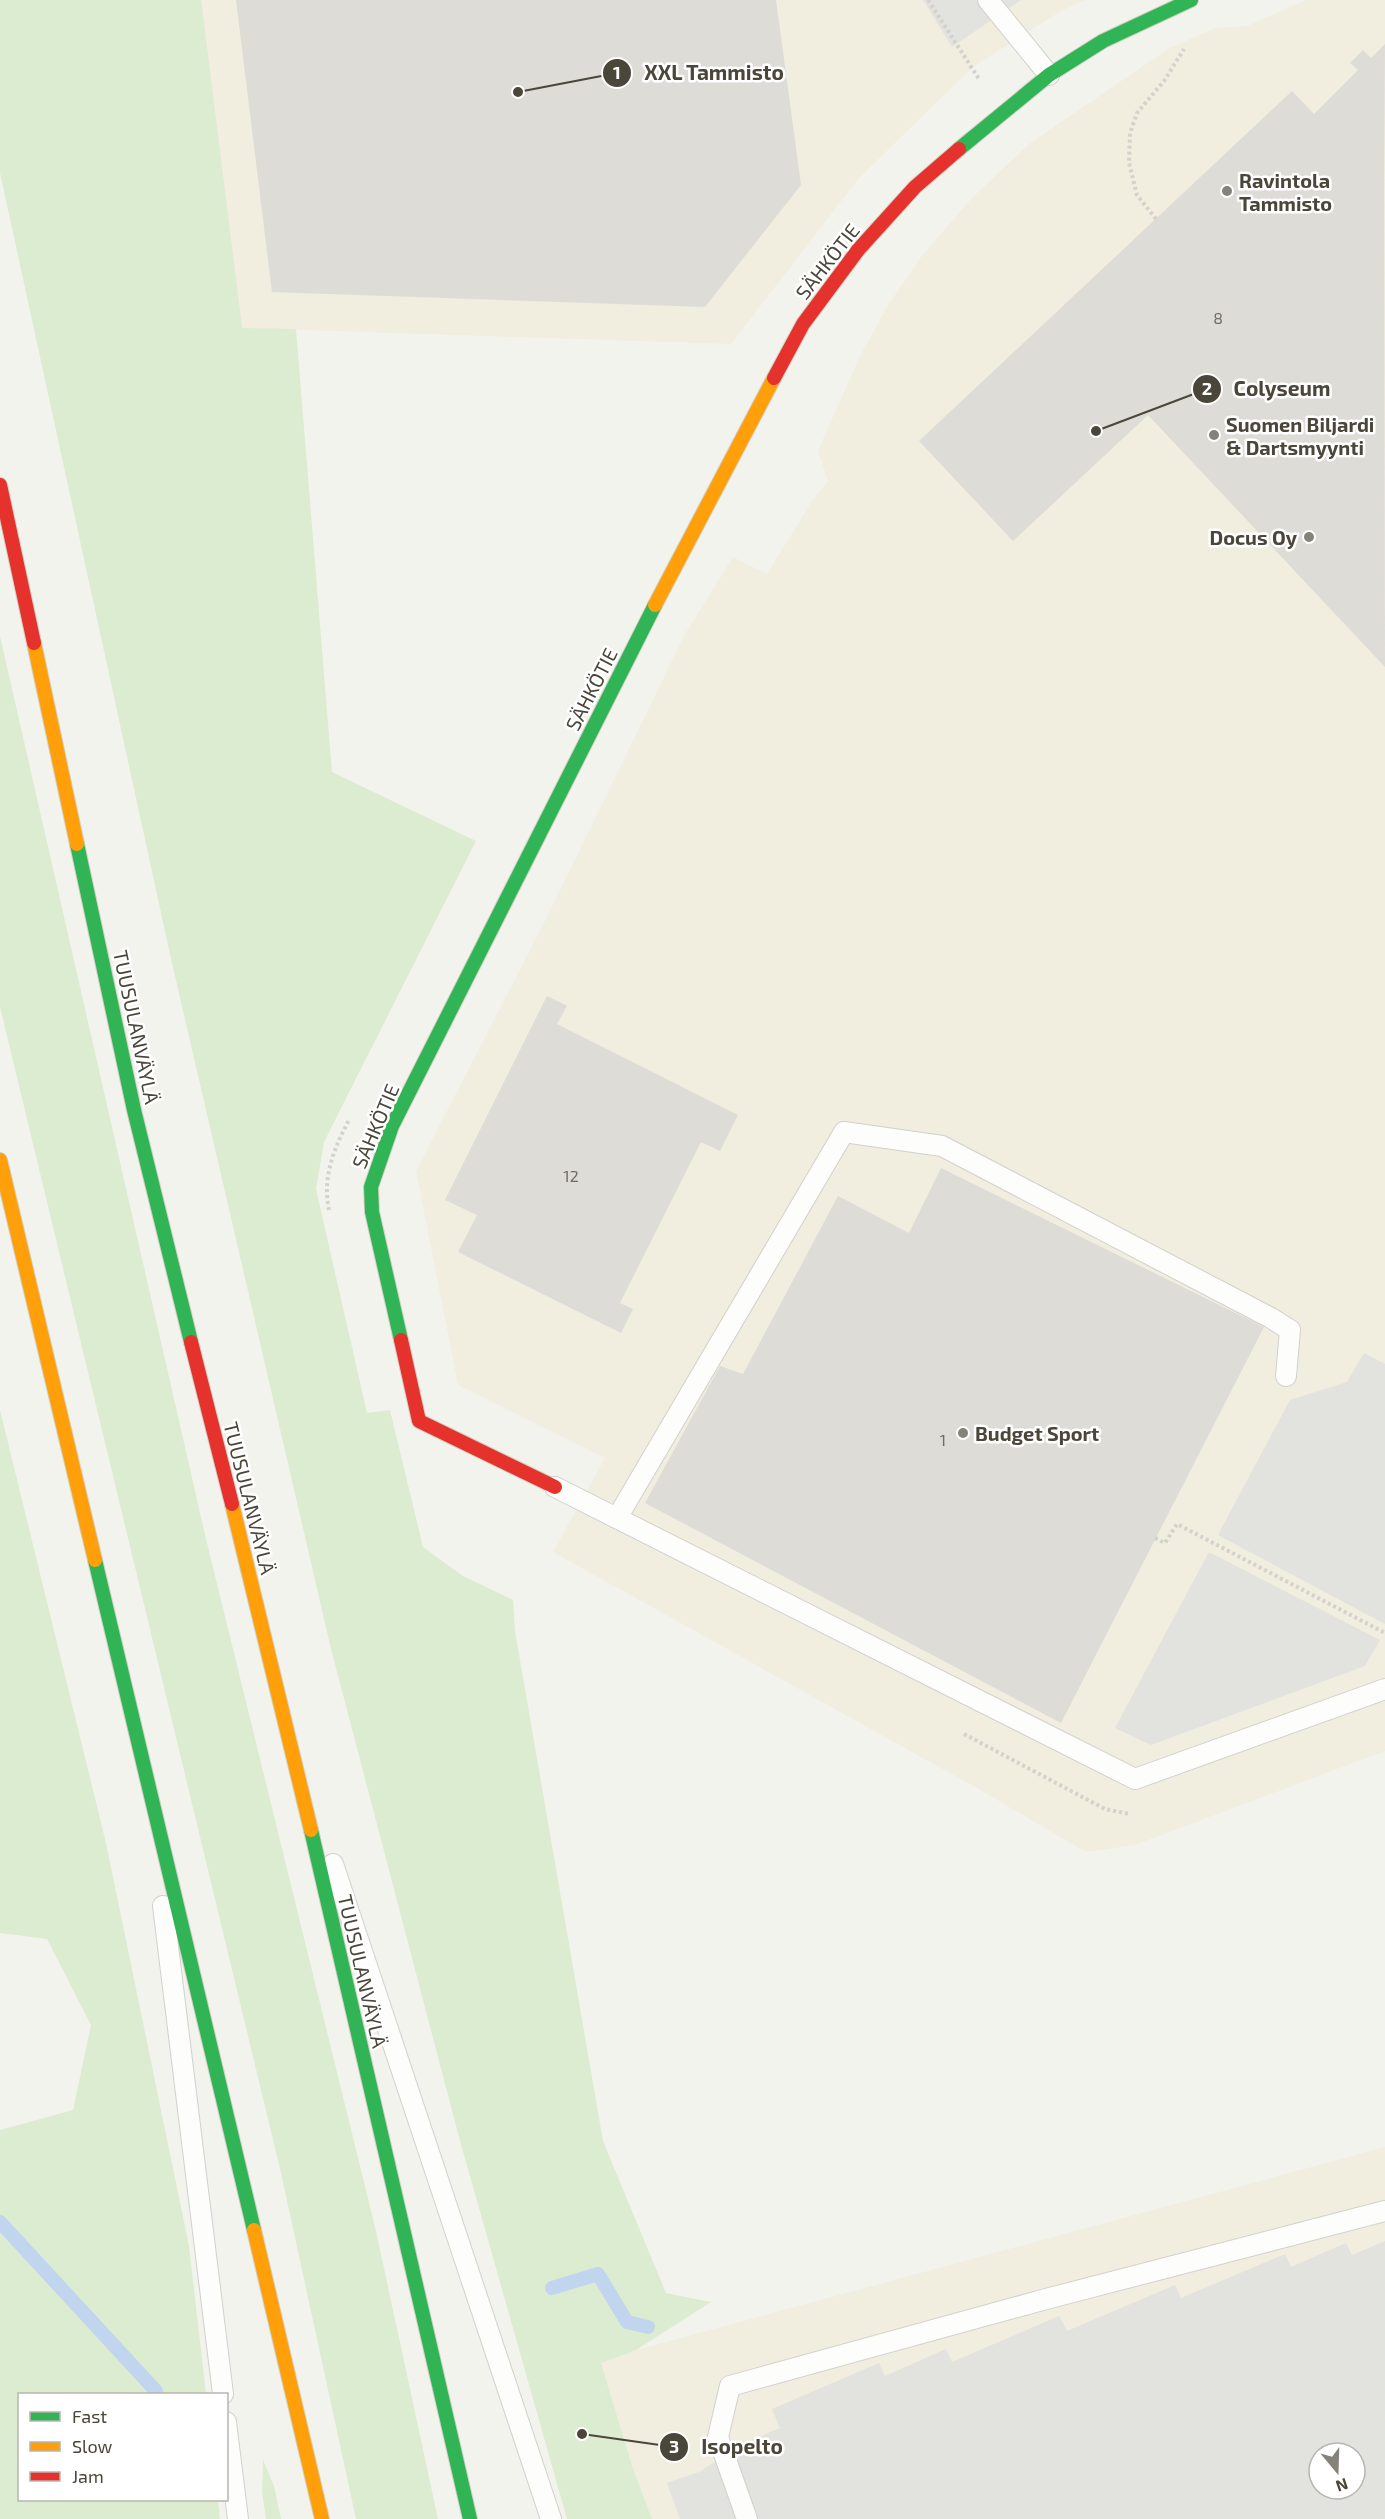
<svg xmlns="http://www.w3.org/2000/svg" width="1385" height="2519" font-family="'Exo 2',sans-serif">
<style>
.commercial{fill:#f1eddf;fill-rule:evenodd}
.green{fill:#dcecd0}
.parking{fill:#e2e2de;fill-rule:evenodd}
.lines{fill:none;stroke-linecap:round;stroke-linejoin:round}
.stream{stroke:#c1d6ee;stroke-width:14}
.building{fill:#dddcd6}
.lane-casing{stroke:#d1d1cc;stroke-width:22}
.fast-casing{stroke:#d2d0c5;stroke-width:16}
.slow-casing{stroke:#d2d0c5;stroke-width:16}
.jam-casing{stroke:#d2d0c5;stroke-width:16}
.path{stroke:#d3d2cc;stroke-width:4;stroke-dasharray:3 3;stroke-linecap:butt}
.lane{stroke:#fdfdfc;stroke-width:20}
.fast{stroke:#30b455;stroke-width:14}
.slow{stroke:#ff9f0a;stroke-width:14}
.jam{stroke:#e5322d;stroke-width:14}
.poi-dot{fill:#858379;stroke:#fff;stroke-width:2}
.labels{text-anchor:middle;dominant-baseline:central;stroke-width:5;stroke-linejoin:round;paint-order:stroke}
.number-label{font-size:16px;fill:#706c62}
.poi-label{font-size:20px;font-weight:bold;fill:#4a463a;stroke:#fff;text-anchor:start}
.street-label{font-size:20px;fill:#4a463a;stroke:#fff}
.leader{fill:none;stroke:#4a463a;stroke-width:2}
.callout-dot{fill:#4a463a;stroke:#fff;stroke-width:2}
.mark-label{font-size:18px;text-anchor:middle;font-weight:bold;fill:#fff}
.callout-label{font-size:21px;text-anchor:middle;font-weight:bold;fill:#4a463a;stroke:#fff;stroke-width:5;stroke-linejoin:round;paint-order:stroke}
</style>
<rect width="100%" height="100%" fill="#f3f3ee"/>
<!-- commercial -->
<g class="commercial">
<polygon points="95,0 1085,0 1061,11 973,67 859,178 731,344 242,328"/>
<polygon points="1306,0 1385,0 1385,1751 1135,1845 1086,1852 975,1787 553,1552 605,1458 458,1385 416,1171 546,919 685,634 733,557 767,574 812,501 828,481 818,451 859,358 888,305 921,257 971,199 1029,144 1168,49 1215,28 1247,26"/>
<path d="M1385,2147V2519H652L633,2469L601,2363L636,2350ZM1319,2453H1355V2489H1319Z"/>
</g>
<!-- green -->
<g class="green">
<polygon points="0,0 201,0 242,328 296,329 332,772 476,841 324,1142 316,1189 367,1413 390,1410 423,1547 463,1576 513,1600 515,1631 603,2141 666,2293 711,2302 636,2350 601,2363 633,2469 652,2519 567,2519 460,2141 331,1649 171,959 0,173"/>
<polygon points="0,636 206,1539 376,2231 438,2519 356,2519 281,2173 0,1007"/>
<polygon points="0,1410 106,1843 189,2246 206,2394 20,2394 20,2500 218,2500 220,2519 0,2519 0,2130 73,2110 91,2025 47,1939 0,1933"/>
<polygon points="263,2460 274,2486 281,2519 266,2519 262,2492"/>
</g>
<!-- parking -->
<g class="parking">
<polygon points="923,0 1021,0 952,47"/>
<polygon points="1364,1353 1385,1364 1385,1624 1218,1535 1290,1400 1347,1382"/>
<polygon points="1209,1552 1380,1640 1365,1666 1151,1745 1115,1728"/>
<path d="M1385,2241V2519H680L667,2483L699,2472L742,2444L780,2428L772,2409L879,2363L885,2376L946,2349L952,2362L1059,2316L1067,2331L1175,2285L1181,2298L1285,2254L1291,2267L1346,2243L1352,2255ZM1319,2453H1355V2489H1319Z"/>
</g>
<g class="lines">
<!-- stream -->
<g class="stream">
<polyline points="0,2222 156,2391"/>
<polyline points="552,2288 598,2274 627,2322 648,2327"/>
</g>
</g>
<!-- building -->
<g class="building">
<polygon points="236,0 776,0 801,185 705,307 272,292"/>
<polygon points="1385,44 1384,189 1385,667 1148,415 1013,541 919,441 1292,91 1314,114 1358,70 1350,63 1363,50 1371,58"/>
<polygon points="547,996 567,1006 557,1024 738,1115 720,1151 701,1142 620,1303 633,1309 621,1333 458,1252 477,1215 445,1200"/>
<polygon points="941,1168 1264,1327 1061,1723 645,1503 720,1366 743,1374 838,1196 909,1233"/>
</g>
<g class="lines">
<!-- lane casing -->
<g class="lane-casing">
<g id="lane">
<polyline points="988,0 1049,75"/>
<polyline points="555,1487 1135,1779 1385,1689"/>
<polyline points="617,1518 844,1132 942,1146 1271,1318 1290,1330 1286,1376"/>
<polyline points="333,1864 551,2519"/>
<polyline points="163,1906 223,2394"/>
<polyline points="226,2422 238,2519"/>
<polyline points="747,2519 718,2437 730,2386 1046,2299 1385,2211"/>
</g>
</g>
<!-- fast casing -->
<g class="fast-casing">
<g id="fast">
<polyline points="959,149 1049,75 1103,41 1191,0"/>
<polyline points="77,844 134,1110 191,1342"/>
<polyline points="401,1340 372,1212 371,1187 392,1126 655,605"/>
<polyline points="95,1560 254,2230"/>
<polyline points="311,1830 470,2519"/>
</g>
</g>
<!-- slow casing -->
<g class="slow-casing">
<g id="slow">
<polyline points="655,605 774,378"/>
<polyline points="34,643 77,844"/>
<polyline points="0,1160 95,1560"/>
<polyline points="232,1504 311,1830"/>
<polyline points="254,2230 322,2519"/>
</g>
</g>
<!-- jam casing -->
<g class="jam-casing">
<g id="jam">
<polyline points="774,378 803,324 858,250 915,187 959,149"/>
<polyline points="0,485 34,643"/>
<polyline points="401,1340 419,1421 555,1487"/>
<polyline points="191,1342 232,1504"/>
</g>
</g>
<!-- path -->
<g class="path">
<polyline points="928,0 979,79"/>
<polyline points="1156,219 1137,195 1129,163 1130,133 1137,113 1164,81 1184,49"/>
<path d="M329,1210C322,1178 334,1148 349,1120"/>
<polyline points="1155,1538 1165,1543 1177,1524 1385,1633"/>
<polyline points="964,1734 1105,1809 1129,1814"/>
</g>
<!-- lane -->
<use href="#lane" class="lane"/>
<!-- fast -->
<use href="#fast" class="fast"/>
<!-- slow -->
<use href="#slow" class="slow"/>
<!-- jam -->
<use href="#jam" class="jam"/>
</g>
<!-- markers -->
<g class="poi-dot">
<circle cx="1227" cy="191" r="6"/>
<circle cx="1214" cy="435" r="6"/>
<circle cx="1309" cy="537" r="6"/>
<circle cx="963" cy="1433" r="6"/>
</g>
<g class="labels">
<!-- number labels -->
<g class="number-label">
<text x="1218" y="317">8</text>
<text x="571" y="1175">12</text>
<text x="943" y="1439">1</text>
</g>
<!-- poi labels -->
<g class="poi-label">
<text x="1239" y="180">Ravintola<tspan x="1239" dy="23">Tammisto</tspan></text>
<text x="1226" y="424">Suomen Biljardi<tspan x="1226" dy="23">&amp; Dartsmyynti</tspan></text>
<text x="1297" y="537" text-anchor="end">Docus Oy</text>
<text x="975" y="1433">Budget Sport</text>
</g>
<!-- street labels -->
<g class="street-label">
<text transform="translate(827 261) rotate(-52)">SÄHKÖTIE</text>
<text transform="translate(591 689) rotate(-63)">SÄHKÖTIE</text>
<text transform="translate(137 1027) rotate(78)">TUUSULANVÄYLÄ</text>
<text transform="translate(375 1126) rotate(-67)">SÄHKÖTIE</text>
<text transform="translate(250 1498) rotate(76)">TUUSULANVÄYLÄ</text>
<text transform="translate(363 1971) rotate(77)">TUUSULANVÄYLÄ</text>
</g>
</g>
<!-- callouts -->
<path class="leader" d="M518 92L617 73M1096 431L1207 389M582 2434L674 2447"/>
<g class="callout-dot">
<circle cx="518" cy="92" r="6"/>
<circle cx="1096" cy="431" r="6"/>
<circle cx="582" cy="2434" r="6"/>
<circle cx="617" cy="73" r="15"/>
<circle cx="1207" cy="389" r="15"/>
<circle cx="674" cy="2447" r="15"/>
</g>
<g class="mark-label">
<text x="617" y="79">1</text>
<text x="1207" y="395">2</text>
<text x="674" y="2453">3</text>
</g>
<g class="callout-label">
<text x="714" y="80">XXL Tammisto</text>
<text x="1282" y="396">Colyseum</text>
<text x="742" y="2454">Isopelto</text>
</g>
<!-- legend -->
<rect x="18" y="2393" width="210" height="108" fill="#ffffff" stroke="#b7b5b0" stroke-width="1.5"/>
<rect x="30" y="2412" width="30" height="9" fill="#30b455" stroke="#b7b5b0" stroke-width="1.5"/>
<text x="72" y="2423" font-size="18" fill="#4a463a">Fast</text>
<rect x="30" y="2442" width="30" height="9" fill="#ff9f0a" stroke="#b7b5b0" stroke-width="1.5"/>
<text x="72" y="2453" font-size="18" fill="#4a463a">Slow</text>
<rect x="30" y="2472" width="30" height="9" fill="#e5322d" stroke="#b7b5b0" stroke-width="1.5"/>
<text x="72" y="2483" font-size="18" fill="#4a463a">Jam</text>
<!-- north arrow -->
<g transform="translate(1337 2471) rotate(161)"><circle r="28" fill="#ffffff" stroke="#b7b5b0" stroke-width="1.5"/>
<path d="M0-4.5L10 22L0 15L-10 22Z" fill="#858379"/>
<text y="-9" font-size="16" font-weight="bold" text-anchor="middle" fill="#4a463a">N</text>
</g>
</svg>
